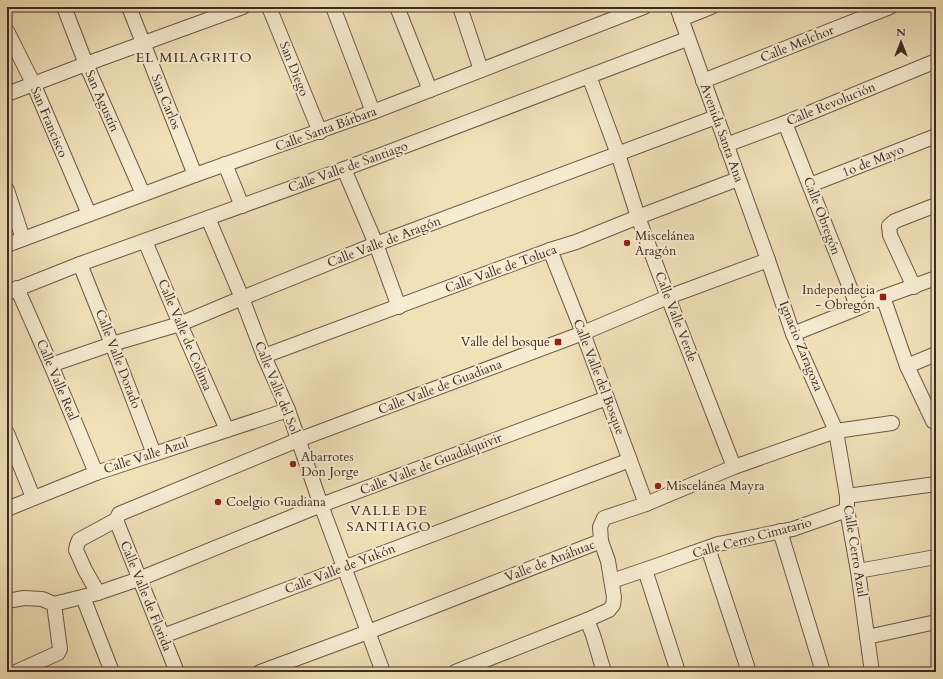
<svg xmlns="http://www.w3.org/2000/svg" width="943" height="679" font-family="Cardo,serif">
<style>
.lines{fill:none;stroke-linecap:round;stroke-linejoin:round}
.minor-casing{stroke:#6c5847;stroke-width:16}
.minor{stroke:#f6ecd2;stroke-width:14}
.poi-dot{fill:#8f2418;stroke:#f6ecd2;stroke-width:1.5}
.labels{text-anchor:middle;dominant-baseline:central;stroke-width:4;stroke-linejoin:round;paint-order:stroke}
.street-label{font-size:13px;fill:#402a21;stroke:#f6ecd2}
.poi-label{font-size:13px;fill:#402a21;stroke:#f6ecd2;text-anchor:start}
.neighbourhood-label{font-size:14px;letter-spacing:1px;fill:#402a21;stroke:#f6ecd2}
</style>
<rect width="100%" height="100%" fill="#f1e1b9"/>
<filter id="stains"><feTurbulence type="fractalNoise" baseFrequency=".005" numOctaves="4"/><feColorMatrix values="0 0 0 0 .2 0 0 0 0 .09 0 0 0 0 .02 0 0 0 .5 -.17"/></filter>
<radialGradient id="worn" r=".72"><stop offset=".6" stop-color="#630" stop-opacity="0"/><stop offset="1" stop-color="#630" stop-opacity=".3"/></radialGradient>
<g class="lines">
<!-- minor casing -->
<g class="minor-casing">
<g id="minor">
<polyline points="64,7 86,64 143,194"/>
<polyline points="129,7 195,175"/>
<polyline points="269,7 320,132"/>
<polyline points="333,7 373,112"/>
<polyline points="397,7 430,90"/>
<polyline points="460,7 481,70"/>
<polyline points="677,7 768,260 793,334 836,431 847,496 847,510 858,571 872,672"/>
<polyline points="681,19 711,7"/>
<polyline points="7,31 33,83 89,214"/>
<polyline points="589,76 618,154 638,217 668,297 734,467"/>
<polyline points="703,81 890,7"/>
<polyline points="7,94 86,64 243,7"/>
<polyline points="785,123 858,308"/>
<polyline points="726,145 785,123 936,61"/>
<polyline points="225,164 242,206"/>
<polyline points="344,169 376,244 399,307"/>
<polyline points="810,185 936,136"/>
<polyline points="7,190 23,239"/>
<polyline points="208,218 242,298 264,356 288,410 321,505 383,672"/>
<polyline points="145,241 180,324 227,430"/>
<polyline points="7,245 195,175 373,112 644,7"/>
<polyline points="550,250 583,333 646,504"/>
<polyline points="80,264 112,344 154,454"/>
<polyline points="914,287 890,235 889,226 895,221 936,205"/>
<polyline points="17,288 51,365 96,473"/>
<polyline points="7,293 80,264 344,169 687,39"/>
<polyline points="883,297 907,366 933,421 936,421"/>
<polyline points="793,334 858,308 883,297 936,278"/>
<polyline points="264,356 550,250 576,242 638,217 738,179"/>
<polyline points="51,365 112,344 180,324 242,298 376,244 716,117"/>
<polyline points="907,366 936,354"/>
<polyline points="7,433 33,497"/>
<polyline points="847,496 936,484"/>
<polyline points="7,509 96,473 288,410"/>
<polyline points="116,520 119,514 298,440 583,333 668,297 768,260"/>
<polyline points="116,520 177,672"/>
<polyline points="780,531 823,672"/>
<polyline points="708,548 749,672"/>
<polyline points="645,570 678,672"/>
<polyline points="858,571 936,557"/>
<polyline points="612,581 656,566 718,544 793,529 847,510"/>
<polyline points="98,593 85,570 76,550 77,545 79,540 116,520"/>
<polyline points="83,597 112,672"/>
<polyline points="7,601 24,598 42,599 54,604 60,649 58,653 16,672"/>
<polyline points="54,604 98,593 139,579 321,505 607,398"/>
<polyline points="587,620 593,635 604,672"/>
<polyline points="163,636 630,460"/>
<polyline points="867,637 936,622"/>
<polyline points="260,672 368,632 601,541"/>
<polyline points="455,672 587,620 609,610 613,605 614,597 608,561 601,541 600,527 604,518 646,504 734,467 836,431 892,423"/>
</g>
</g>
<!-- minor -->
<use href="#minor" class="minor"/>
</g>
<!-- markers -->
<g class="poi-dot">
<circle cx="627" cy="243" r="4"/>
<rect x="879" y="293" width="8" height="8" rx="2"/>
<rect x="554" y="338" width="8" height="8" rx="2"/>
<circle cx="293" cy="464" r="4"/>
<circle cx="658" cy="486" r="4"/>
<circle cx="218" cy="502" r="4"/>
</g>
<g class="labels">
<!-- street labels -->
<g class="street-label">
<text transform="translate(797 44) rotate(-22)">Calle Melchor</text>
<text transform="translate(294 69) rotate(68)">San Diego</text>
<text transform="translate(102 101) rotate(66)">San Agustín</text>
<text transform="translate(166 102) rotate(68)">San Carlos</text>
<text transform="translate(831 104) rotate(-22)">Calle Revolución</text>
<text transform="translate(49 122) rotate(67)">San Francisco</text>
<text transform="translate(326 129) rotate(-20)">Calle Santa Bárbara</text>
<text transform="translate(722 133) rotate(70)">Avenida Santa Ana</text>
<text transform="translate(873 161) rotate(-22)">1o de Mayo</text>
<text transform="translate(348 167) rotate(-20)">Calle Valle de Santiago</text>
<text transform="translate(822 216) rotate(69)">Calle Obregón</text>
<text transform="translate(384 242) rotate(-21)">Calle Valle de Aragón</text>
<text transform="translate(501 269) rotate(-20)">Calle Valle de Toluca</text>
<text transform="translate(676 317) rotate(69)">Calle Valle Verde</text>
<text transform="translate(185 335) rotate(67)">Calle Valle de Colima</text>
<text transform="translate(801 346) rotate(68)">Ignacio Zaragoza</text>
<text transform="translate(118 359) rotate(69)">Calle Valle Dorado</text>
<text transform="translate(599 377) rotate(69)">Calle Valle del Bosque</text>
<text transform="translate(57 380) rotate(67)">Calle Valle Real</text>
<text transform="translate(440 387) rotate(-21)">Calle Valle de Guadiana</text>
<text transform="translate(277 388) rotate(68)">Calle Valle del Sol</text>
<text transform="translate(146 456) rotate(-18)">Calle Valle Azul</text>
<text transform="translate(431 464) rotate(-21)">Calle Valle de Guadalquivir</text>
<text transform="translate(752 538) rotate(-15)">Calle Cerro Cimatario</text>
<text transform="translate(855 551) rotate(81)">Calle Cerro Azul</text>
<text transform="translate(550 561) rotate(-21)">Valle de Anáhuac</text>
<text transform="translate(340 569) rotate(-21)">Calle Valle de Yukón</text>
<text transform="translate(146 596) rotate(68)">Calle Valle de Florida</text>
</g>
<!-- poi labels -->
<g class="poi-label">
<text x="635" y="236">Miscelánea<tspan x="635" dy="15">Aragón</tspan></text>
<text x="875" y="290" text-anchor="end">Independecia<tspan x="875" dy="15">- Obregón</tspan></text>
<text x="550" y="342" text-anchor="end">Valle del bosque</text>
<text x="301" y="457">Abarrotes<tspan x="301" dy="15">Don Jorge</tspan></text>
<text x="666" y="486">Miscelánea Mayra</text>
<text x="226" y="502">Coelgio Guadiana</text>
</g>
<!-- neighbourhood labels -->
<g class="neighbourhood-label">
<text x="194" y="57">EL MILAGRITO</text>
<text x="389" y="510">VALLE DE<tspan x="389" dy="16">SANTIAGO</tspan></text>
</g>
</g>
<!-- margin -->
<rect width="943" height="679" fill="none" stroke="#f1e1b9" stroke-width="24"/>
<rect x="8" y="8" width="927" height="663" fill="none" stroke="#402a21" stroke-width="2"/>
<rect x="12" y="12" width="919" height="655" fill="none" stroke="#402a21"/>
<!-- north arrow -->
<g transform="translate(901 42)" stroke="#f6ecd2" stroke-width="3" paint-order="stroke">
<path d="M0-3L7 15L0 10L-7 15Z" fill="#402a21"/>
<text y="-6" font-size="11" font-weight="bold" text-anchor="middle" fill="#402a21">N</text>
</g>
<rect width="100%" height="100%" filter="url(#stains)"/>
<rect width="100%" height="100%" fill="url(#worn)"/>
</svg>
